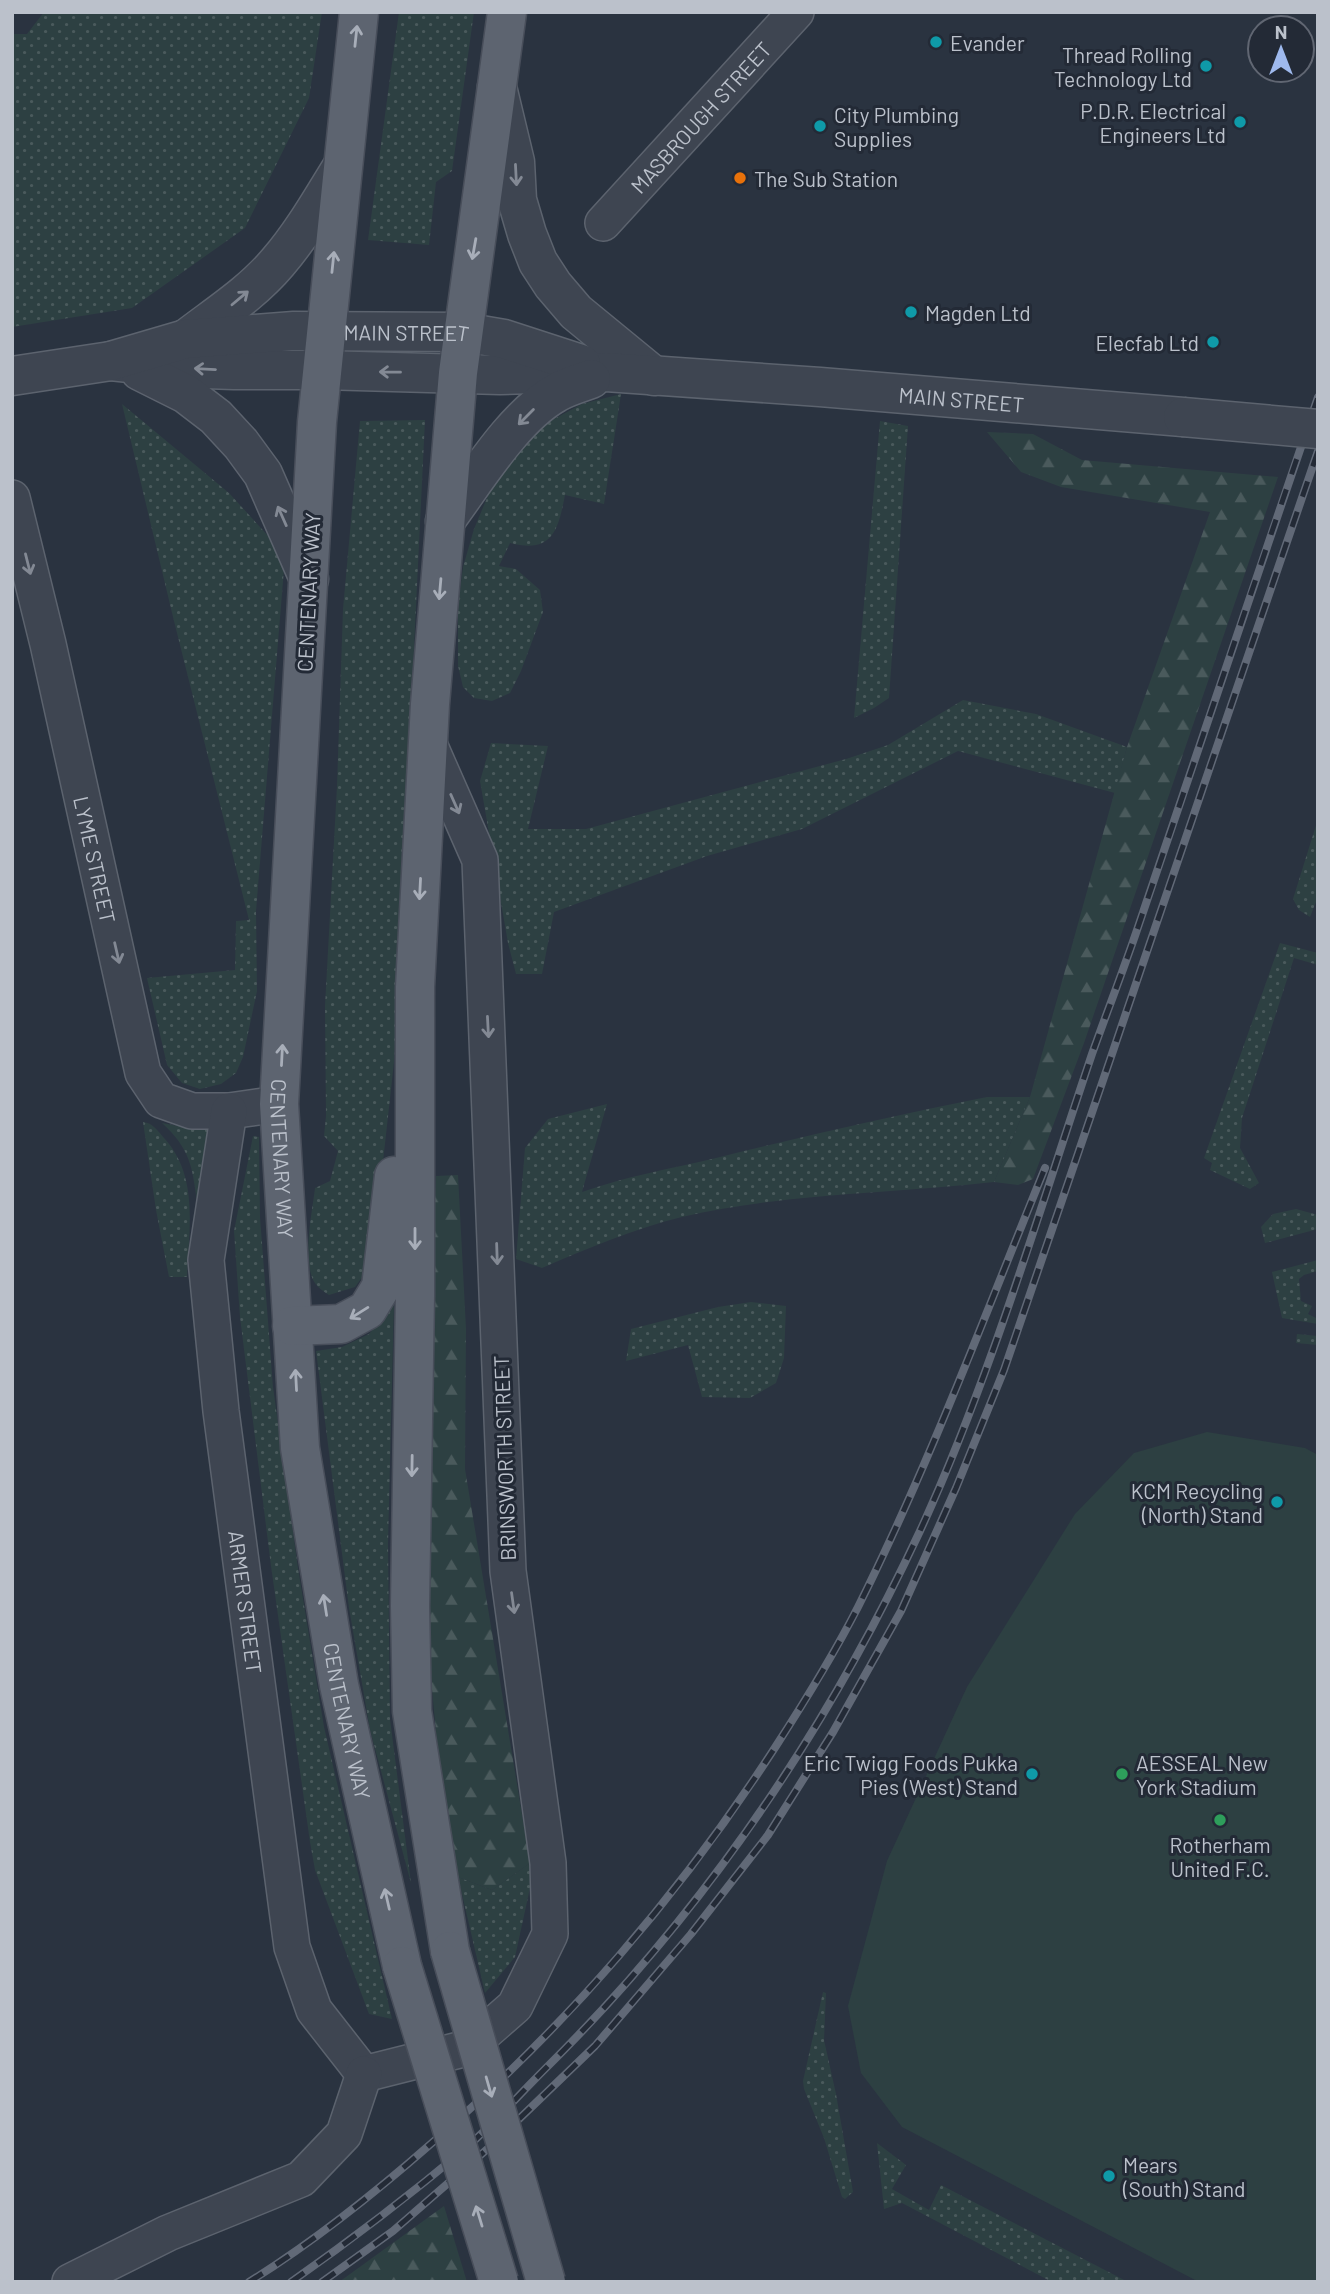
<svg xmlns="http://www.w3.org/2000/svg" width="1330" height="2294" font-family="Barlow,sans-serif">
<style>
.grass{fill:url(#grass-dots)}
.forest{fill:url(#forest-firs)}
.park{fill:#2d4042}
.lines{fill:none;stroke-linecap:round;stroke-linejoin:round}
.minor-casing{stroke:#5c636e;stroke-width:38}
.tertiary-casing{stroke:#5c636e;stroke-width:41}
.primary-casing{stroke:#484e5a;stroke-width:41}
.minor{stroke:#3e4551;stroke-width:35}
.tertiary{stroke:#3e4551;stroke-width:38}
.primary{stroke:#5d6470;stroke-width:38}
.rail-casing{stroke:#616977;stroke-width:8}
.rail{stroke:#232a36;stroke-width:5;stroke-dasharray:16;stroke-linecap:butt}
.tertiary-bridge-casing{stroke:#5c636e;stroke-width:41;stroke-linecap:butt}
.primary-bridge-casing{stroke:#484e5a;stroke-width:41;stroke-linecap:butt}
.tertiary-bridge{stroke:#3e4551;stroke-width:38}
.primary-bridge{stroke:#5d6470;stroke-width:38}
.oneway{stroke:#a8aeb9}
.oneway2{stroke:#838994}
.culture-dot{fill:#0f9aa8;stroke:#232a36;stroke-width:2.5}
.food-dot{fill:#e8710a;stroke:#232a36;stroke-width:2.5}
.leisure-dot{fill:#2e9e5b;stroke:#232a36;stroke-width:2.5}
.labels{text-anchor:middle;dominant-baseline:central;stroke-width:6;stroke-linejoin:round;paint-order:stroke}
.poi-label{font-size:21px;fill:#bbc1cb;stroke:#232a36;text-anchor:start}
.street-label{font-size:21px;fill:#bbc1cb;stroke:#232a36}
</style>
<defs>
<pattern id="grass-dots" width="8" height="8" patternUnits="userSpaceOnUse" patternTransform="scale(1.75)"><rect width="8" height="8" fill="#2d4042"/><path d="M2 2h.1M6 6h.1" fill="none" stroke="#4a5a5c" stroke-width="1.8" stroke-linecap="round"/></pattern>
<pattern id="forest-firs" width="22" height="20" patternUnits="userSpaceOnUse" patternTransform="scale(1.75)"><rect width="22" height="20" fill="#2d4042"/><path d="M5 1l3.5 6h-7zM16 11l3.5 6h-7z" fill="#4a5a5c"/></pattern>
</defs>
<rect width="100%" height="100%" fill="#2a3340"/>
<!-- grass -->
<g class="grass">
<polygon points="44,12 322,12 309,98 245,228 132,308 12,327 12,34 27,34"/>
<polygon points="399,12 474,12 452,171 436,182 429,245 368,240"/>
<path d="M621,394L604,504L565,495C558,531 552,554 510,543L499,566L516,569L540,590L543,612L521,671L510,693L492,701L474,698L463,687L458,666V607L463,567L474,529L502,462L539,427L582,404Z"/>
<polygon points="122,404 229,493 271,539 284,569 256,911 257,991 243,1057 236,1073 221,1084 200,1089 182,1083 167,1065 147,978 235,970 236,921 249,920 174,621"/>
<path d="M425,420L394,1062L376,1225L366,1272L355,1287L329,1295C321,1290 313,1284 311,1274C304,1250 312,1213 315,1188L330,1181L338,1151L324,1136L326,1116L325,1006L337,786L343,609L360,421Z"/>
<polygon points="880,421 908,426 889,698 874,708 854,718"/>
<polygon points="963,700 1036,714 1127,747 1115,793 958,751 802,829 707,856 554,912 542,974 516,974 508,943 480,781 491,743 548,746 528,829 586,829 846,759 888,745"/>
<polygon points="1318,819 1318,897 1310,917 1299,910 1293,899"/>
<polygon points="1280,943 1318,953 1318,965 1294,958 1242,1118 1240,1148 1259,1183 1250,1189 1210,1170 1212,1163 1204,1158"/>
<path d="M987,1097H1030L994,1182C890,1194 784,1193 682,1217C636,1228 586,1249 542,1268L516,1259L525,1148L548,1119L607,1104L582,1192C627,1176 670,1169 716,1158C806,1136 896,1115 987,1097Z"/>
<path d="M143,1122C153,1123 157,1130 164,1138C199,1176 189,1229 187,1277H169L156,1210Z"/>
<path d="M162,1123L195,1129L215,1128L201,1203L197,1202C192,1165 190,1149 162,1123Z"/>
<polygon points="253,1136 259,1137 260,1217 273,1387 298,1568 324,1727 392,2019 369,2014 315,1870 310,1842 271,1566 240,1317 234,1231"/>
<polygon points="1296,1209 1318,1215 1318,1229 1265,1243 1261,1227 1273,1214"/>
<polygon points="1318,1260 1318,1271 1304,1275 1299,1279 1301,1301 1312,1306 1308,1314 1318,1319 1318,1324 1282,1318 1272,1272"/>
<polygon points="751,1302 786,1306 784,1358 776,1383 750,1398 702,1397 688,1345 626,1361 631,1329 718,1307"/>
<polygon points="394,1303 388,1544 390,1719 411,1883 370,1730 349,1608 316,1351 342,1347 369,1334"/>
<polygon points="1297,1334 1318,1336 1318,1345 1296,1343"/>
<polygon points="530,1863 530,1888 515,1957 485,1993 458,1877 492,1890"/>
<polygon points="823,1992 826,1993 824,2040 836,2094 853,2192 845,2199 842,2197 824,2138 804,2089 803,2081"/>
<polygon points="877,2143 906,2165 892,2189 929,2210 941,2185 1128,2282 1052,2282 902,2203 884,2209"/>
</g>
<!-- forest -->
<g class="forest">
<polygon points="987,432 1033,434 1082,460 1278,477 1084,1043 1033,1179 1018,1185 994,1182 1030,1097 1127,747 1210,512 1061,487 1021,472"/>
<polygon points="458,1175 466,1329 465,1469 530,1863 492,1890 458,1877 443,1807 423,1593 428,1363 436,1176"/>
<polygon points="444,2206 467,2282 339,2282"/>
</g>
<!-- park -->
<polygon class="park" points="1207,1432 1305,1448 1318,1455 1318,2282 1199,2282 902,2127 861,2073 848,2006 887,1861 967,1687 1075,1514 1134,1453"/>
<g class="lines">
<!-- minor casing -->
<g class="minor-casing">
<g id="minor">
<path id="s1" d="M603,223L796,12"/>
<path id="s2" d="M12,498L48,644L143,1073L161,1100L192,1111H229L279,1104"/>
<path id="s3" d="M229,1111L206,1260L221,1411L292,1947L314,2010L364,2074"/>
<polyline points="364,2074 467,2048 515,2006 550,1934 548,1863 508,1571 480,860 428,742"/>
<polyline points="70,2282 168,2233 301,2179 344,2134 364,2074"/>
</g>
</g>
<!-- tertiary casing -->
<g class="tertiary-casing">
<g id="tertiary">
<polyline points="497,87 515,162 517,200 527,234 538,262 553,285 576,312 654,376"/>
<path d="M186,339C217,315 252,293 278,262C303,233 322,199 342,167"/>
<path id="s4" d="M111,361L176,368L234,370H322L500,375L606,372L820,387L1183,417"/>
<polyline points="140,371 186,394 216,417 241,444 263,474 309,579"/>
<path id="s5" d="M12,376L111,361L186,339L294,331L463,332L504,339L581,364"/>
<path d="M445,521C475,481 513,417 556,393C566,387 580,383 591,379"/>
</g>
</g>
<!-- primary casing -->
<g class="primary-casing">
<g id="primary">
<path id="s6" d="M359,12L317,422L279,1104L300,1448L339,1685L402,1966"/>
<polyline points="292,1326 341,1324 367,1310 381,1287 394,1176"/>
<polyline points="450,1951 412,1711 410,1606 415,1296 415,987 430,704 458,373 507,12"/>
</g>
</g>
<!-- minor -->
<use href="#minor" class="minor"/>
<!-- tertiary -->
<use href="#tertiary" class="tertiary"/>
<!-- primary -->
<use href="#primary" class="primary"/>
<!-- rail casing -->
<g class="rail-casing">
<g id="rail">
<path d="M249,2282C315,2241 375,2193 433,2142C568,2024 679,1896 776,1746C805,1701 834,1654 858,1607C929,1465 985,1315 1045,1168"/>
<path d="M291,2282C351,2240 410,2195 466,2148C493,2124 518,2096 544,2070C703,1913 826,1733 920,1531C991,1377 1038,1214 1092,1054C1107,1012 1123,971 1137,930C1198,752 1257,574 1318,397"/>
<polyline points="322,2282 393,2231 492,2145 595,2046 691,1934 768,1835 833,1732 901,1611 956,1488 1004,1370 1318,451"/>
</g>
</g>
<!-- rail -->
<use href="#rail" class="rail"/>
<!-- tertiary-bridge casing -->
<g class="tertiary-bridge-casing">
<polyline id="tertiary-bridge" points="1183,417 1318,429"/>
</g>
<!-- primary-bridge casing -->
<g class="primary-bridge-casing">
<g id="primary-bridge">
<polyline points="450,1951 546,2282"/>
<polyline points="402,1966 499,2282"/>
</g>
</g>
<!-- tertiary-bridge -->
<use href="#tertiary-bridge" class="tertiary-bridge"/>
<!-- primary-bridge -->
<use href="#primary-bridge" class="primary-bridge"/>
</g>
<!-- one-way arrows -->
<defs><path id="oneway-shaft" d="M-6 0H5M1.5-3L5.5 0L1.5 3" fill="none" stroke-width="1.6" stroke-linecap="round" stroke-linejoin="round" transform="scale(1.75)"/></defs>
<g class="oneway">
<use href="#oneway-shaft" transform="translate(356 36) rotate(-84)"/>
<use href="#oneway-shaft" transform="translate(474 249) rotate(100)"/>
<use href="#oneway-shaft" transform="translate(333 262) rotate(-84)"/>
<use href="#oneway-shaft" transform="translate(440 589) rotate(95)"/>
<use href="#oneway-shaft" transform="translate(420 889) rotate(93)"/>
<use href="#oneway-shaft" transform="translate(282 1055) rotate(-87)"/>
<use href="#oneway-shaft" transform="translate(415 1239) rotate(90)"/>
<use href="#oneway-shaft" transform="translate(359 1313) rotate(148)"/>
<use href="#oneway-shaft" transform="translate(296 1380) rotate(-93)"/>
<use href="#oneway-shaft" transform="translate(412 1466) rotate(91)"/>
<use href="#oneway-shaft" transform="translate(325 1605) rotate(-99)"/>
<use href="#oneway-shaft" transform="translate(387 1899) rotate(-103)"/>
<use href="#oneway-shaft" transform="translate(489 2087) rotate(74)"/>
<use href="#oneway-shaft" transform="translate(479 2216) rotate(-107)"/>
</g>
<g class="oneway2">
<use href="#oneway-shaft" transform="translate(516 175) rotate(87)"/>
<use href="#oneway-shaft" transform="translate(240 298) rotate(-40)"/>
<use href="#oneway-shaft" transform="translate(205 369) rotate(-177)"/>
<use href="#oneway-shaft" transform="translate(390 372) rotate(-179)"/>
<use href="#oneway-shaft" transform="translate(526 417) rotate(135)"/>
<use href="#oneway-shaft" transform="translate(282 516) rotate(-114)"/>
<use href="#oneway-shaft" transform="translate(28 564) rotate(76)"/>
<use href="#oneway-shaft" transform="translate(455 804) rotate(66)"/>
<use href="#oneway-shaft" transform="translate(117 953) rotate(77)"/>
<use href="#oneway-shaft" transform="translate(488 1027) rotate(87)"/>
<use href="#oneway-shaft" transform="translate(497 1254) rotate(88)"/>
<use href="#oneway-shaft" transform="translate(513 1603) rotate(82)"/>
</g>
<!-- markers -->
<g class="culture-dot">
<circle cx="936" cy="42" r="7"/>
<circle cx="1206" cy="66" r="7"/>
<circle cx="1240" cy="122" r="7"/>
<circle cx="820" cy="126" r="7"/>
<circle cx="911" cy="312" r="7"/>
<circle cx="1213" cy="342" r="7"/>
<circle cx="1277" cy="1502" r="7"/>
<circle cx="1032" cy="1774" r="7"/>
<circle cx="1109" cy="2176" r="7"/>
</g>
<circle class="food-dot" cx="740" cy="178" r="7"/>
<g class="leisure-dot">
<circle cx="1122" cy="1774" r="7"/>
<circle cx="1220" cy="1820" r="7"/>
</g>
<g class="labels">
<!-- poi labels -->
<g class="poi-label">
<text x="950" y="42">Evander</text>
<text x="1192" y="54" text-anchor="end">Thread Rolling<tspan x="1192" dy="24">Technology Ltd</tspan></text>
<text x="1226" y="110" text-anchor="end">P.D.R. Electrical<tspan x="1226" dy="24">Engineers Ltd</tspan></text>
<text x="834" y="114">City Plumbing<tspan x="834" dy="24">Supplies</tspan></text>
<text x="754" y="178">The Sub Station</text>
<text x="925" y="312">Magden Ltd</text>
<text x="1199" y="342" text-anchor="end">Elecfab Ltd</text>
<text x="1263" y="1490" text-anchor="end">KCM Recycling<tspan x="1263" dy="24">(North) Stand</tspan></text>
<text x="1018" y="1762" text-anchor="end">Eric Twigg Foods Pukka<tspan x="1018" dy="24">Pies (West) Stand</tspan></text>
<text x="1136" y="1762">AESSEAL New<tspan x="1136" dy="24">York Stadium</tspan></text>
<text x="1220" y="1844" text-anchor="middle">Rotherham<tspan x="1220" dy="24">United F.C.</tspan></text>
<text x="1123" y="2164">Mears<tspan x="1123" dy="24">(South) Stand</tspan></text>
</g>
<!-- street labels -->
<g class="street-label">
<text stroke="none"><textPath href="#s1" startOffset="144">MASBROUGH STREET</textPath></text>
<text stroke="none"><textPath href="#s5" startOffset="399">MAIN STREET</textPath></text>
<text stroke="none"><textPath href="#s4" startOffset="852">MAIN STREET</textPath></text>
<text transform="translate(308 592) rotate(-87)">CENTENARY WAY</text>
<text stroke="none"><textPath href="#s2" startOffset="371">LYME STREET</textPath></text>
<text stroke="none"><textPath href="#s6" startOffset="1150">CENTENARY WAY</textPath></text>
<text transform="translate(504 1458) rotate(-92)">BRINSWORTH STREET</text>
<text stroke="none"><textPath href="#s3" startOffset="495">ARMER STREET</textPath></text>
<text stroke="none"><textPath href="#s6" startOffset="1717">CENTENARY WAY</textPath></text>
</g>
</g>
<!-- border -->
<rect width="1330" height="2294" fill="none" stroke="#bbc1cb" stroke-width="28"/>
<!-- north arrow -->
<g transform="translate(1281 49)"><circle r="33" fill="#232a36" stroke="#606672" stroke-width="2"/>
<path d="M0-5L12 26L0 18L-12 26Z" fill="#9eb9ed"/>
<text y="-10" font-size="19" font-weight="bold" text-anchor="middle" fill="#bbc1cb">N</text>
</g>
</svg>
